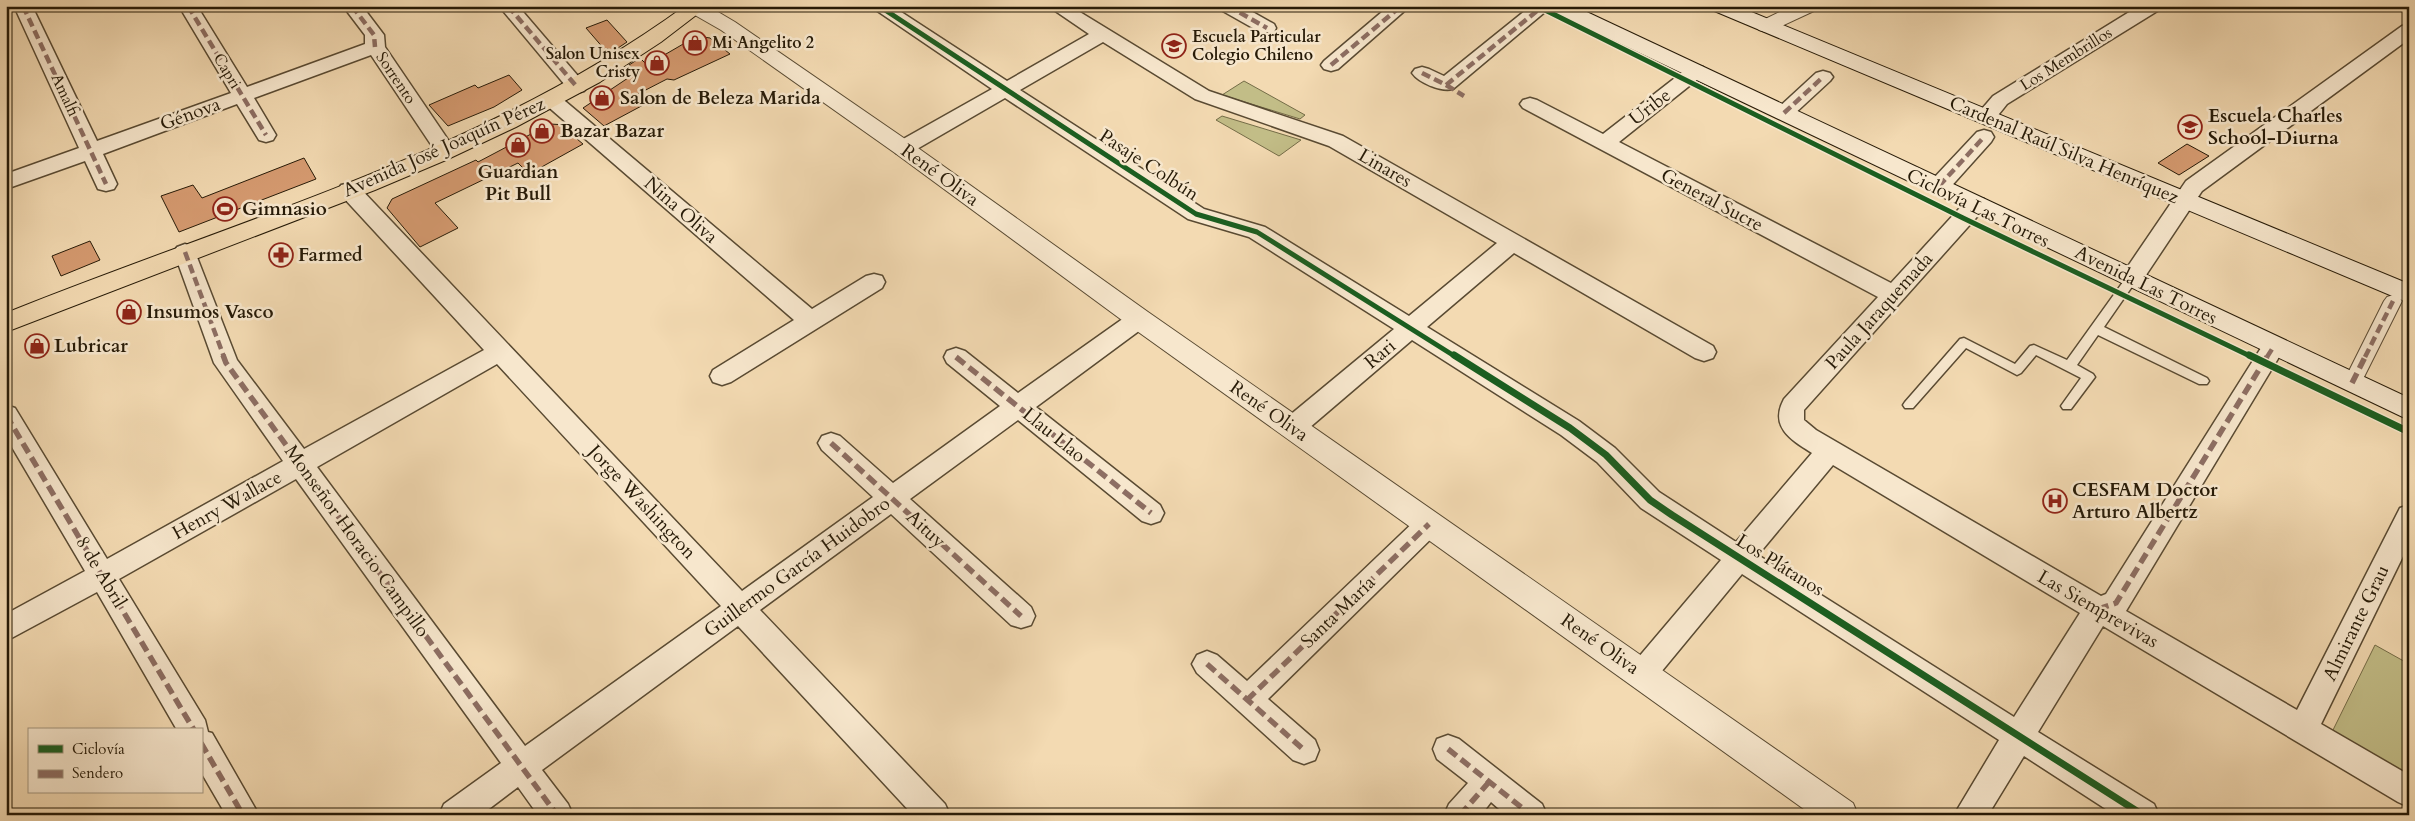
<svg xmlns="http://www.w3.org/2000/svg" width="2415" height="821" font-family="Cardo,serif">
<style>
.green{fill:#c2bd87;stroke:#746c47}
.building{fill:#d69b71;stroke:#261a07}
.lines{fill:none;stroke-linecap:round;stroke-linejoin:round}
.service-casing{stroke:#594a32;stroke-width:3}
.pedestrian-casing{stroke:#594a32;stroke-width:2}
.minor-casing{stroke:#594a32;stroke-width:3}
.tertiary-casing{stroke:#594a32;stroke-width:2}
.secondary-casing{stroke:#261a07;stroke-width:2}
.primary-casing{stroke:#261a07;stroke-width:2}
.service{fill:#f7e7cd;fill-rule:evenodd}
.pedestrian{fill:#f7e7cd;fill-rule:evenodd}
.minor{fill:#f7e7cd;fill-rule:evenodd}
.tertiary{fill:#f7e7cd;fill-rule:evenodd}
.secondary{fill:#f7e7cd;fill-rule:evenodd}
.primary{fill:#f3dab2;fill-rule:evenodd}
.quiet-far1{stroke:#8d6e63;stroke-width:4.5;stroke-dasharray:9 4.5;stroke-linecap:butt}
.quiet{stroke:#8d6e63;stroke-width:5.5;stroke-dasharray:11 5.5;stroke-linecap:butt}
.cycleway-far1-casing{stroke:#f7e7cd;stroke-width:8}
.cycleway-casing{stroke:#f7e7cd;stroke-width:10}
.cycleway-far1{stroke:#1b5e20;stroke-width:5}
.cycleway{stroke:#1b5e20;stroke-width:7}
.labels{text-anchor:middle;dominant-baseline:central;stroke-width:5;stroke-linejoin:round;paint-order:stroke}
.far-poi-label{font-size:16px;font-weight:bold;fill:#261a07;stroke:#f7e7cd;text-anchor:start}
.far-street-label{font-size:16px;fill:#261a07;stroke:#f7e7cd}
.poi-label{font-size:19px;font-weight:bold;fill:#261a07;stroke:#f7e7cd;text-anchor:start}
.street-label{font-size:19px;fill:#261a07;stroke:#f7e7cd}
</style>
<rect width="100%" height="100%" fill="#f3dab2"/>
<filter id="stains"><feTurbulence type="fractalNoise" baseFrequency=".004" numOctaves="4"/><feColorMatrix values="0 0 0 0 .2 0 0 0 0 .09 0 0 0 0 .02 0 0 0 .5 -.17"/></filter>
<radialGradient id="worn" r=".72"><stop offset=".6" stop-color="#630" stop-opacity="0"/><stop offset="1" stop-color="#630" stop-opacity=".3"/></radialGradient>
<!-- green -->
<g class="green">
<polygon points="1244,81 1305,115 1300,119 1222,95"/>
<polygon points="1222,116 1301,140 1279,156 1216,120"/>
<polygon points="2375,645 2409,664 2409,778 2332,732"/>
</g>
<!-- building -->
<g class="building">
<polygon points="607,20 627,42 612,52 608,49 605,50 586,28"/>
<polygon points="697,36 710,38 730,54 674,80 667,79 636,95 647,103 604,126 583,108 637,72 629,65 640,58 647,65"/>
<polygon points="509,75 522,90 494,107 448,126 429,105 475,85 478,88"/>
<polygon points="550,124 567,125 580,137 577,139 583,144 529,174 518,163 435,203 458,228 420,247 387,208 392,199 476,160 478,162"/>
<polygon points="2187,144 2209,156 2179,175 2158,163"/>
<polygon points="304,158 316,179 179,232 161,196 193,185 202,198"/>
<polygon points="90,241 100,260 61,276 52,256"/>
</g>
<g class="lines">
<!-- service casing -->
<g class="service-casing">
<polygon id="service" points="2132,274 2138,278 2104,327 2207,378 2209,381 2207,384 2199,384 2098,335 2077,365 2093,374 2095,377 2071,409 2063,409 2061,406 2081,378 2036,355 2021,373 2017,375 1966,348 1913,408 1905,408 1903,405 1905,402 1960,339 1964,338 2015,364 2030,346 2034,345 2067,360 2128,275"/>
</g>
<!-- pedestrian casing -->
<g class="pedestrian-casing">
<polygon id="pedestrian" points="2393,295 2399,297 2402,301 2361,383 2359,388 2352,390 2345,388 2343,383 2384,301 2387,297"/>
</g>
<!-- minor casing -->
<g class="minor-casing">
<g id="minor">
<polygon points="14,6 32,6 97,141 231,93 179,6 197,6 247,87 365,44 365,35 343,6 362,6 384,35 385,47 455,150 452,155 445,157 438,155 371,55 254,98 276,135 273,140 266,142 259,140 237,104 103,154 117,184 114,189 106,191 98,189 85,161 6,189 6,174 79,148"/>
<polygon points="499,6 518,6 584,83 587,87 584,91 577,93 570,91"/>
<path d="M870,6H892L1007,81L1089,34L1048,6H1070L1209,91L1343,136L1713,346L1716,352L1713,358L1704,361L1695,358L1514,253L1427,327L1579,421L1615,448L1659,492L1736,542L1812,453C1791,440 1769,427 1784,399L1878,297L1523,108L1520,104L1523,100L1530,98L1537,100L1603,134L1689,67L1696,65L1703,67L1706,71L1703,75L1619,142L1891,283L1968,199L1976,197L1984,199L1987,204L1984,209L1804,410V420L1816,430L2101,596L2106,594L2266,340L2274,337L2282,340L2286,346L2282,352L2126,611L2297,710L2400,508L2409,505V544L2321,724L2409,775V807L2398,802L2103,626L2038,732L2154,804L2159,815H2115L2024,756L1988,815H1954L1999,740L1742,574L1652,683L1642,687L1632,683L1627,674L1632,665L1721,560L1641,508L1597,462L1561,435L1412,340L1302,434L1293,437L1284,434L1280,427L1284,420L1394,329L1249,237L1188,219L1005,98L910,153L903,155L896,153L893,148L896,143L992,89ZM1103,42L1195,99L1329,146L1497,243L1409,316L1265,227L1204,209L1020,90ZM1833,465L2080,613L2014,717L1758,555Z"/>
<polygon points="1219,6 1242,6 1274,24 1276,28 1274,32 1260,32 1221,10"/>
<polygon points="1389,6 1410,6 1338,69 1331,71 1324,69 1321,65 1324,61"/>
<path d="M1531,6H1552L1453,89C1441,92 1419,83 1412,73L1415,69L1422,67L1429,69L1444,76Z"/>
<path d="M2139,6H2161L2159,10L2007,104C1998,115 1993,125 1978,121L1975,117L1993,96Z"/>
<polygon points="2409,24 2409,39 2202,191 2140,284 2132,286 2124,284 2121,278 2124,272 2186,181 2402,26"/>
<polygon points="1823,71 1830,73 1833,77 1830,81 1791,117 1784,119 1777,117 1774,113 1777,109 1816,73"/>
<polygon points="552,94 559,96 812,309 866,276 874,274 882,276 885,282 882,288 731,382 722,385 713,382 710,376 713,370 794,320 545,104 542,100 545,96"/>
<polygon points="1984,130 1991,132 1994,137 1991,142 1947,191 1939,193 1931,191 1928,186 1931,181 1977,132"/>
<path d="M349,183L357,185L742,591L873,497L822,450L818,443L822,436L831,433L840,436L893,483L1000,406L947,363L944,357L947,351L956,348L965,351L1018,393L1131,313L1139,311L1147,313L1151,319L1147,325L1036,407L1160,505L1164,513L1160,521L1151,524L1142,521L1018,420L910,499L1031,607L1035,616L1031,625L1021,628L1011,625L891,514L760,610L945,804L950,815H913L738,626L542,770L568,804L573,815H538L518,787L481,815H439L444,804L501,763L296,479L119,579L205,720L208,732L212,733L259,815H226L201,772V730H177L97,592L6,641V614L85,571L6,437V405L15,408L107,559L283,461L214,363L174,252L177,247L185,244L193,247L237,360L304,449L484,350L341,195L338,190L341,185ZM497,364L721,606L525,746L317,467Z"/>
<polygon points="1429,513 1438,516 1442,524 1438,532 1268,699 1315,740 1319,750 1315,760 1304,764 1293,760 1197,673 1192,664 1197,655 1207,651 1217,655 1247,681 1420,516"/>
<polygon points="1448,735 1459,739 1542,804 1547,815 1506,815 1491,802 1481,815 1444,815 1449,804 1468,783 1437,759 1433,749 1437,739"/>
</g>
</g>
<!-- tertiary casing -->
<g class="tertiary-casing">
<g id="tertiary">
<polygon points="683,6 708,6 735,22 911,143 1148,312 1853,803 1858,815 1812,815 1130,326 895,153 721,30 686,10"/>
<polygon points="1792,6 1819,6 1816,10 1773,30 1766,32 1759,30 1756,26 1759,22"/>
</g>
</g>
<!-- secondary casing -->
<g class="secondary-casing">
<g id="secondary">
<polygon points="1547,6 1574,6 2409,398 2409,420 1550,10"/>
<polygon points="1709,6 1737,6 2409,284 2409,303 1712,10"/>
</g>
</g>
<!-- primary casing -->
<g class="primary-casing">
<path id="primary" d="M685,6H708L661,42L600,82L516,127L446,160L375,190L6,332V313C236,220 482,154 685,6Z"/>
</g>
<!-- service -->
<use href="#service" class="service"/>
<!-- pedestrian -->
<use href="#pedestrian" class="pedestrian"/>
<!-- minor -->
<use href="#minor" class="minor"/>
<!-- tertiary -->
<use href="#tertiary" class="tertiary"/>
<!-- secondary -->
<use href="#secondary" class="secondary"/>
<!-- primary -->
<use href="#primary" class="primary"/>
<!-- quiet-far1 -->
<g class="quiet-far1">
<polyline points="23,6 106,184"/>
<polyline points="188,6 266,135"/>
<polyline points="352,6 374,35 375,47"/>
<polyline points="508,6 577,87"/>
<polyline points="1228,6 1267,28"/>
<polyline points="1331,65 1401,6"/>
<polyline points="1422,73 1446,85 1543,6"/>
<polyline points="1446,85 1464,96"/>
<polyline points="1784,113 1823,77"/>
<polyline points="1939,186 1984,137"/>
<polyline points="185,252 224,357"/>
<polyline points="2267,357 2274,346"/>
<polyline points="2365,357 2393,301"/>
</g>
<!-- quiet -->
<g class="quiet">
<polyline points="223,355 226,363 557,815"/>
<polyline points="956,357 1151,513"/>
<polyline points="2352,383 2366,355"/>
<polyline points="6,415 194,730"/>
<polyline points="831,443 1021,616"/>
<polyline points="2098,609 2116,603 2268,355"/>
<polyline points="1207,664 1304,750"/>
<polyline points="1247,700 1429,524"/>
<polyline points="201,743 243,815"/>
<polyline points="1448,749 1531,815"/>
<polyline points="1460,815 1489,782"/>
</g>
<!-- cycleway-far1 casing -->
<g class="cycleway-far1-casing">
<g id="cycleway-far1">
<polyline points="879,6 1196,214 1257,232 1456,357"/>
<polyline points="1537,6 1963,218 2252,357"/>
</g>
</g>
<!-- cycleway casing -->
<g class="cycleway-casing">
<g id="cycleway">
<polyline points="1454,355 1570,428 1606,455 1650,500 1672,515 2143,815"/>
<polyline points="2249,355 2409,432"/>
</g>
</g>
<!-- cycleway-far1 -->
<use href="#cycleway-far1" class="cycleway-far1"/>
<!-- cycleway -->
<use href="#cycleway" class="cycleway"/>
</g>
<!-- icons -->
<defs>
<g id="shop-ring" transform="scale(1.25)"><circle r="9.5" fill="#f7e7cd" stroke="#8f2418" stroke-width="1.5"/><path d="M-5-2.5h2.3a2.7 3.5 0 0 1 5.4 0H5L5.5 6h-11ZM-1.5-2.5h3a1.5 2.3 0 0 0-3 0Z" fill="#8f2418"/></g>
<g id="school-ring" transform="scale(1.25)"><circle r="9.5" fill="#f7e7cd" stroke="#8f2418" stroke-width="1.5"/><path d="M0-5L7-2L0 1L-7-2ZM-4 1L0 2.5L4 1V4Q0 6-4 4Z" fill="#8f2418"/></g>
<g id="stadium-ring" transform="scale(1.25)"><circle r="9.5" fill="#f7e7cd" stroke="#8f2418" stroke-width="1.5"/><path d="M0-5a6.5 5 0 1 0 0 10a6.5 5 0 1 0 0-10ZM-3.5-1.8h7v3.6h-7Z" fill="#8f2418"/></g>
<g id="pharmacy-ring" transform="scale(1.25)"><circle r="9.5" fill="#f7e7cd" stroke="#8f2418" stroke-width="1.5"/><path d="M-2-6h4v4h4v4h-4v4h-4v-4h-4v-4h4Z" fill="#8f2418"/></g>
<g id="hospital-ring" transform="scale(1.25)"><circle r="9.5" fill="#f7e7cd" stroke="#8f2418" stroke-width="1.5"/><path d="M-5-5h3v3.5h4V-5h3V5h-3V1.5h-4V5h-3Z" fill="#8f2418"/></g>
</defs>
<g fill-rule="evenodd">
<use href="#shop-ring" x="695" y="43"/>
<use href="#school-ring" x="1174" y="46"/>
<use href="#shop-ring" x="657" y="63"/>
<use href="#shop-ring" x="602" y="98"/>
<use href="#school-ring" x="2190" y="127"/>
<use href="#shop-ring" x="542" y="131"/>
<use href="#shop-ring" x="518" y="145"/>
<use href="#stadium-ring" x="225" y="209"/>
<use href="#pharmacy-ring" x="281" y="255"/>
<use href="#shop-ring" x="129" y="312"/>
<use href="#shop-ring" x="37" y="346"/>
<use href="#hospital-ring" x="2055" y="501"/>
</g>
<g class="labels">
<!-- far-poi labels -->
<g class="far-poi-label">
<text x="1192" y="37">Escuela Particular<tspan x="1192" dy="18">Colegio Chileno</tspan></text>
<text x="712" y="43">Mi Angelito 2</text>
<text x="640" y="54" text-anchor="end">Salon Unisex<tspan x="640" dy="18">Cristy</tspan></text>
</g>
<!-- far-street labels -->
<g class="far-street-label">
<text transform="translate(2066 59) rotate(-32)">Los Membrillos</text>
<text transform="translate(227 71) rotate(59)">Capri</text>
<text transform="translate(396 78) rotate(56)">Sorrento</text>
<text transform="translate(65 95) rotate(65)">Amalfi</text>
</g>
<!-- poi labels -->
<g class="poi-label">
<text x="620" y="98">Salon de Beleza Marida</text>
<text x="2208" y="116">Escuela Charles<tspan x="2208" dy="22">School-Diurna</tspan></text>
<text x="560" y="131">Bazar Bazar</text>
<text x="518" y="172" text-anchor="middle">Guardian<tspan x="518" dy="22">Pit Bull</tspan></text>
<text x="242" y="209">Gimnasio</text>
<text x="298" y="255">Farmed</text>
<text x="146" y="312">Insumos Vasco</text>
<text x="54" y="346">Lubricar</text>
<text x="2072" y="490">CESFAM Doctor<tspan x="2072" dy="22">Arturo Albertz</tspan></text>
</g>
<!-- street labels -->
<g class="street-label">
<text transform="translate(1650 107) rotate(-38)">Uribe</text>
<text transform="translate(190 114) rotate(-20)">Génova</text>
<text transform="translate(444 147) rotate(-24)">Avenida José Joaquín Pérez</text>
<text transform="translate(2064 150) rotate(23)">Cardenal Raúl Silva Henríquez</text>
<text transform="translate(1149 165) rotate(33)">Pasaje Colbún</text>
<text transform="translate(1385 168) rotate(30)">Linares</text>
<text transform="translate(940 175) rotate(36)">René Oliva</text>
<text transform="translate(1712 200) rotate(28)">General Sucre</text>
<text transform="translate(1978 208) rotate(26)">Ciclovía Las Torres</text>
<text transform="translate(681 210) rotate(41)">Nina Oliva</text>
<text transform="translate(2146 285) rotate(26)">Avenida Las Torres</text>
<text transform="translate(1879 311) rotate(-48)">Paula Jaraquemada</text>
<text transform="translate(1380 354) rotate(-40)">Rari</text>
<text transform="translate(1269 411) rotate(35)">René Oliva</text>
<text transform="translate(1054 435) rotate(39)">Llau Llao</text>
<text transform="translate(642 502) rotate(47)">Jorge Washington</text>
<text transform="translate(227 505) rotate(-29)">Henry Wallace</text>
<text transform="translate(926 529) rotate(42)">Aituy</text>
<text transform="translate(357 541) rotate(54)">Monseñor Horacio Campillo</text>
<text transform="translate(1780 565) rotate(32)">Los Plátanos</text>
<text transform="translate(797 567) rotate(-36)">Guillermo García Huidobro</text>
<text transform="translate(101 572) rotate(59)">8 de Abril</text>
<text transform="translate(2098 609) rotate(30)">Las Siemprevivas</text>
<text transform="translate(1338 612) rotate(-44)">Santa María</text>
<text transform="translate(2356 623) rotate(-64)">Almirante Grau</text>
<text transform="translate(1600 644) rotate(35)">René Oliva</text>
</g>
</g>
<!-- margin -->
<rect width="2415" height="821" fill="none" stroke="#f3dab2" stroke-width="25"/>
<rect x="8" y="8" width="2400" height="806" fill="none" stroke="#261a07" stroke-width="2.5"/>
<rect x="12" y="12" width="2390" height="796" fill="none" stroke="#261a07"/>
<!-- legend -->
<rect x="28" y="728" width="175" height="65" fill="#f7e7cd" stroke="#a3957e"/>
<rect x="38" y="745" width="25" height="8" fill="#1b5e20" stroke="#a3957e"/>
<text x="72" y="754" font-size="15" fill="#261a07">Ciclovía</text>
<rect x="38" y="770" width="25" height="8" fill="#8d6e63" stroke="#a3957e"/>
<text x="72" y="778" font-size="15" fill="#261a07">Sendero</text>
<rect width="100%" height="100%" filter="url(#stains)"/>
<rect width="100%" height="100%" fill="url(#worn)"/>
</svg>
